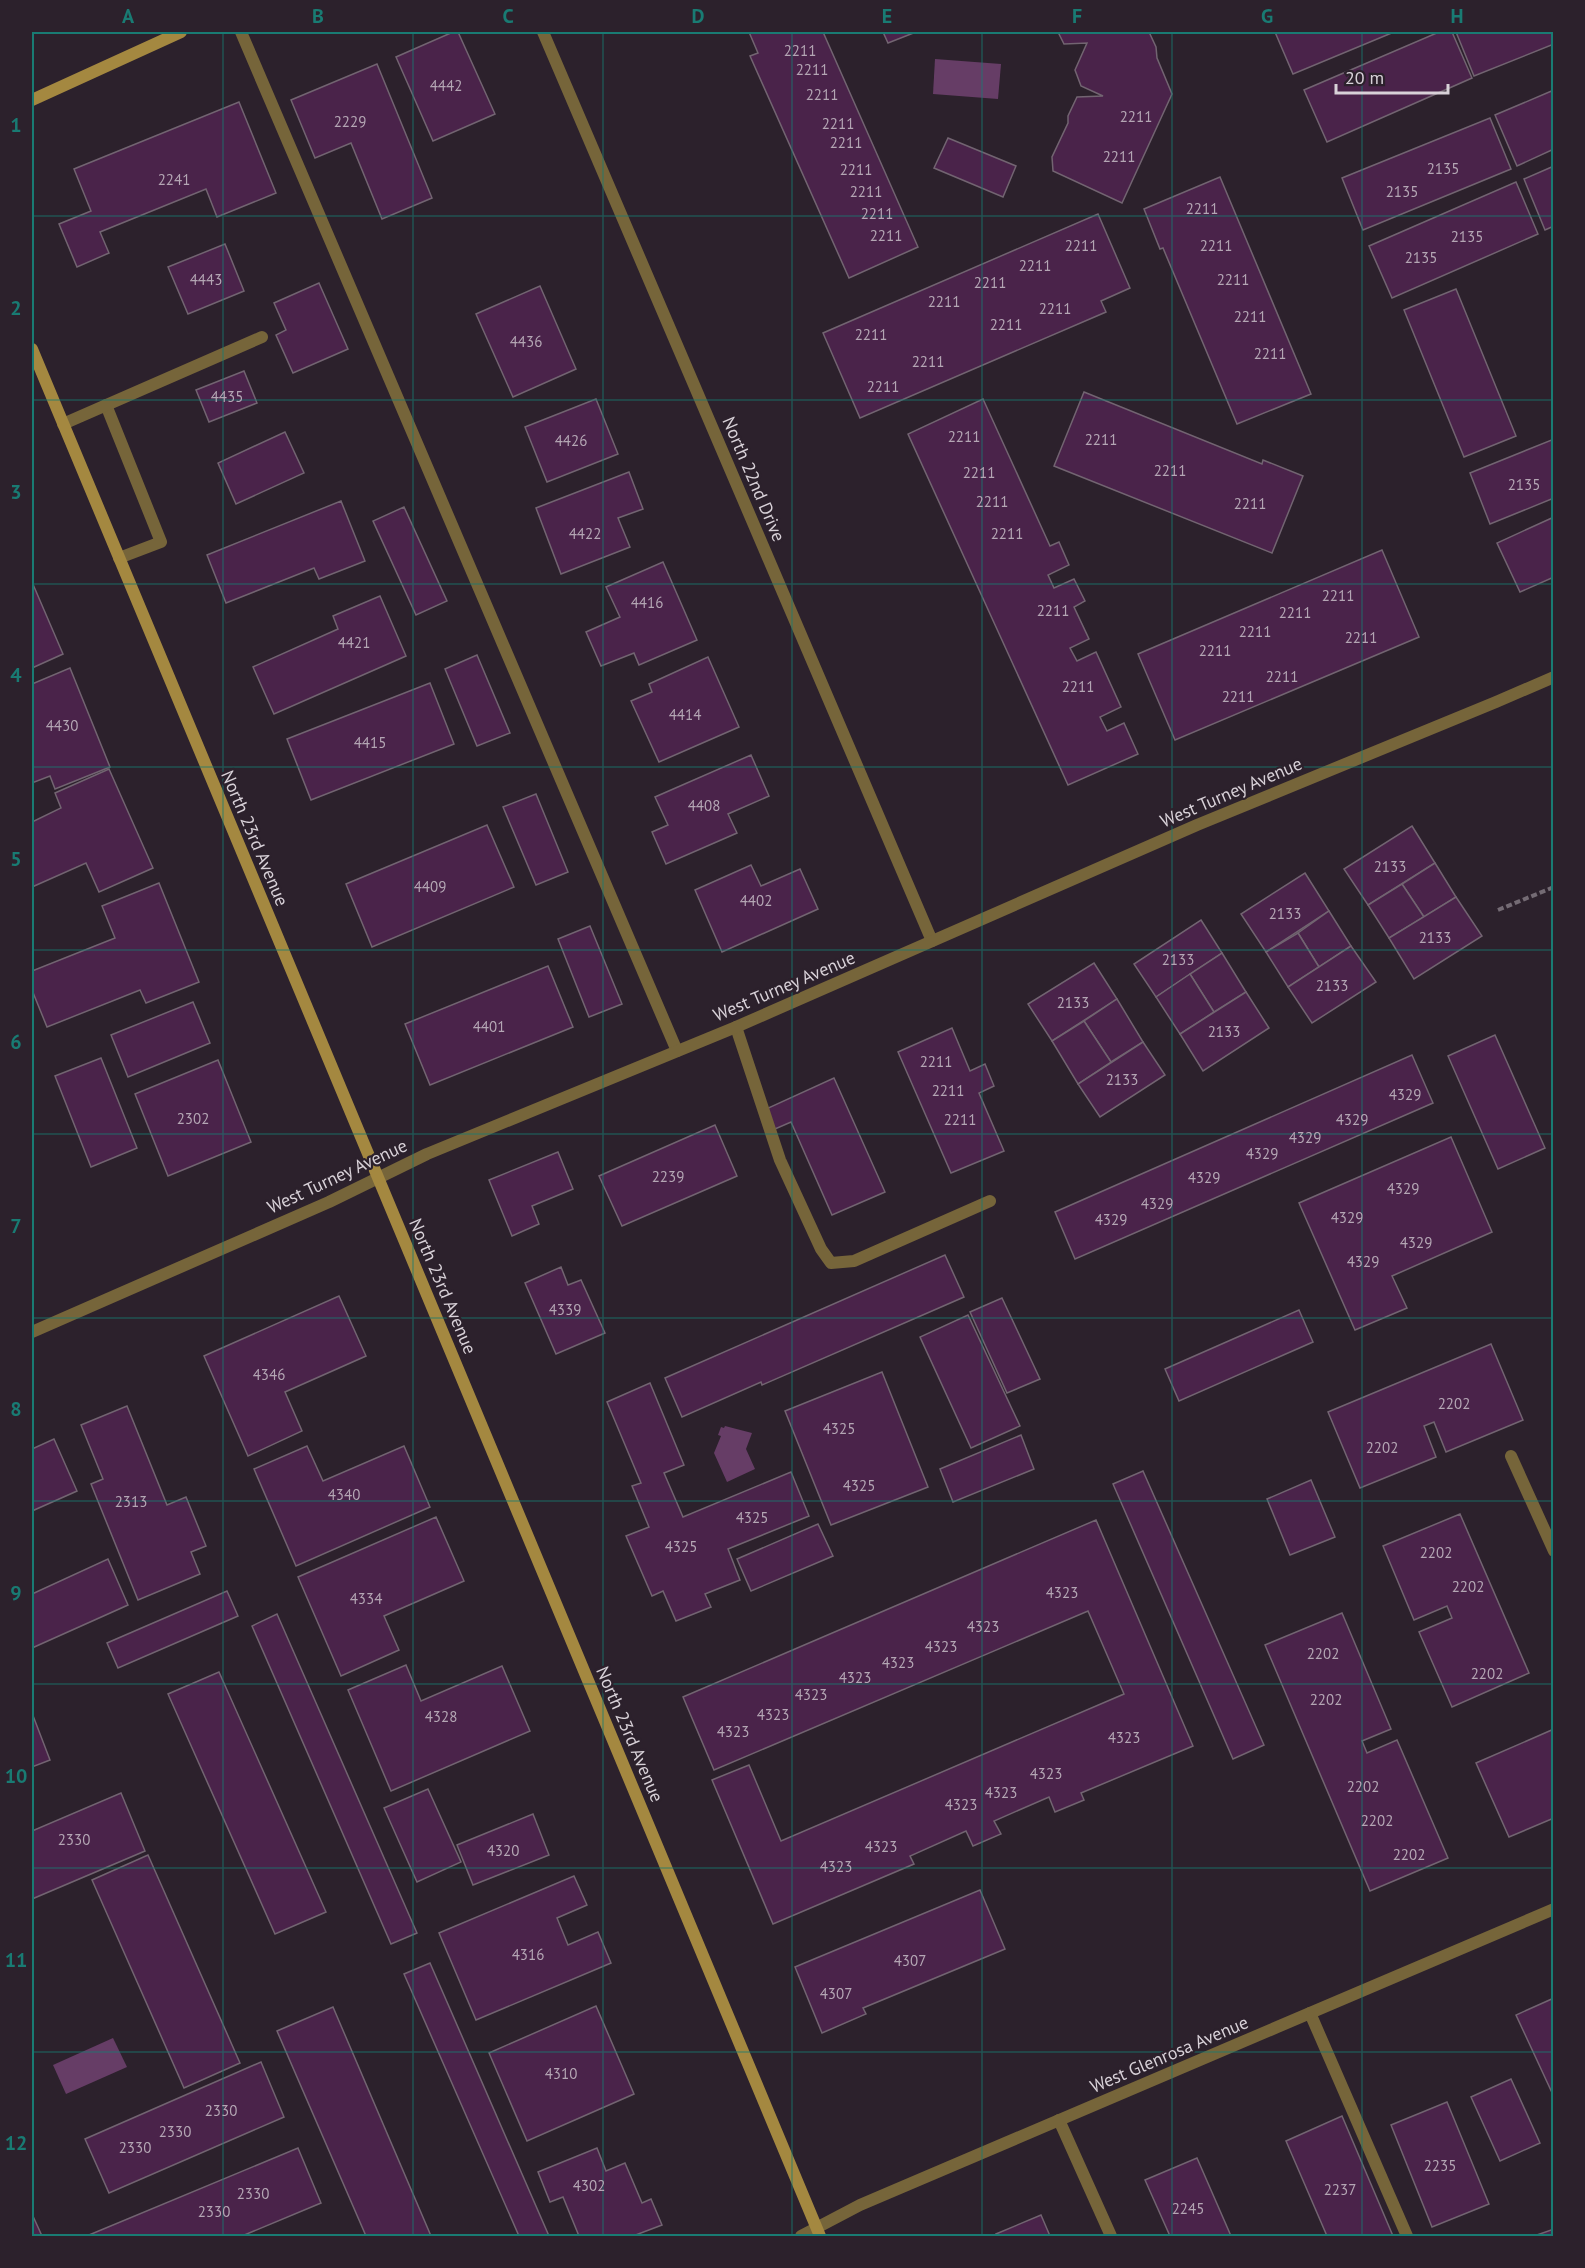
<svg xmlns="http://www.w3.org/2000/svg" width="1585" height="2268" font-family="'PT Sans',sans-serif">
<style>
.water{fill:#663d66}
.building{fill:#4a234a;stroke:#726471;stroke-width:1.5}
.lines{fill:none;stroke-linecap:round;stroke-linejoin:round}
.path{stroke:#746b74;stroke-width:4;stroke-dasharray:6 3;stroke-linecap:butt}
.lane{stroke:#76653a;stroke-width:12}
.street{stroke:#76653a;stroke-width:12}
.secondary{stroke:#a48840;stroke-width:12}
.grid{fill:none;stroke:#197b73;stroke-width:1.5;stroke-opacity:0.55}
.labels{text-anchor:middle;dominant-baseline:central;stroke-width:4.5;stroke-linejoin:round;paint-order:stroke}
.number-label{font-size:15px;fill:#b4a6b4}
.street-label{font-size:18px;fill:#d8d1d8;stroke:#2c212c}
.neatline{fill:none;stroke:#197b73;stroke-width:2}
.grid-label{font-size:20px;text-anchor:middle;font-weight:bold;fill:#197b73}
</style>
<rect width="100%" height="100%" fill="#2c212c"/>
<!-- water -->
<g class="water">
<polygon points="935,59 1001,64 998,99 933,94"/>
<polygon points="725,1426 752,1433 746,1449 755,1469 727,1482 714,1453 721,1436 718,1435 721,1427 724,1428"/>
<polygon points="113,2038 127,2067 66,2094 53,2065"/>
</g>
<!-- building -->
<g class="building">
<polygon points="453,32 458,32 495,114 433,141 396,57"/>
<polygon points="749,32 823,32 918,247 849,278 750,56 758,53"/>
<polygon points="883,32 916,32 888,43"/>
<polygon points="1058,32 1149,32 1156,47 1157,58 1172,94 1122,203 1053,171 1052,157 1068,123 1068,116 1077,97 1103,96 1081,86 1075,70 1087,43 1064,44"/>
<polygon points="1275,32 1394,32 1293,74"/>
<polygon points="1439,32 1452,32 1472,78 1327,142 1304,90"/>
<polygon points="1456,32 1554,32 1554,44 1474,76"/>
<polygon points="377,64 432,198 382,219 351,143 315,158 291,100"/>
<polygon points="1554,90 1554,149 1517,166 1495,115"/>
<polygon points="239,102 276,193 217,217 206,189 100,232 109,253 77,267 59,224 91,211 74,169"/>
<polygon points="1490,118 1511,169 1363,230 1342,178"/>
<polygon points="948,138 1016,166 1003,197 934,168"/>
<polygon points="1554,166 1554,226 1545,230 1524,179"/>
<polygon points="1220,177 1311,394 1237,424 1163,248 1160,249 1144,209"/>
<polygon points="1516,182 1538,234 1392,298 1369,246"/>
<polygon points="1098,214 1130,288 1101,301 1106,312 860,418 823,333"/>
<polygon points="225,244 244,291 188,314 168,267"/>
<polygon points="319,283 348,349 293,373 276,335 286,330 274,303"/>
<polygon points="540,286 576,369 513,397 476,314"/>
<polygon points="1456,289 1516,436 1464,457 1404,310"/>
<polygon points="244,371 257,403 209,422 196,390"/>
<polygon points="1084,392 1262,464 1263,460 1303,476 1272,553 1054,466"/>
<polygon points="596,399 618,454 547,482 525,427"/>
<polygon points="983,399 1050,546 1059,542 1069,565 1048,575 1054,588 1074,579 1085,601 1074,607 1089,639 1070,648 1077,661 1096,652 1121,707 1100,717 1107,731 1124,723 1138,754 1068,785 908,434"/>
<polygon points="285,432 304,473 236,504 218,463"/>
<polygon points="1554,439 1554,498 1490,524 1470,473"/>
<polygon points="629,472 643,509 618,518 630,547 561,574 536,508"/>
<polygon points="341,501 365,561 319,579 314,568 226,603 207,555"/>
<polygon points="404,507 447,601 416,615 373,521"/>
<polygon points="1554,517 1554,577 1520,592 1497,543"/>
<polygon points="1382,550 1419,637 1175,740 1138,654"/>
<polygon points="663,562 697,640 639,665 634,653 601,666 586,632 620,617 606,587"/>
<polygon points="32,582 63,654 32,668"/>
<polygon points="380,596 406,656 274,714 253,667 338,629 333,616"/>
<polygon points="477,655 510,733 477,746 445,669"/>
<polygon points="708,657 739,727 659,762 631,701 652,692 649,684"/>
<polygon points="70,668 110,767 55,789 50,776 32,783 32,684"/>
<polygon points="430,683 454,744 311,800 287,739"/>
<polygon points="751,755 769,796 728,814 737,833 666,864 652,832 668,825 655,797"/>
<polygon points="109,769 153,868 99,892 86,863 32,887 32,822 61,808 55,793"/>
<polygon points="536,794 568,872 536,885 503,807"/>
<polygon points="487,825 514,887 372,947 346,884"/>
<polygon points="1412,826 1435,863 1368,905 1344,869"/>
<polygon points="1435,863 1456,897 1424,917 1402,884"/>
<polygon points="751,865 761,886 800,869 818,909 722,952 695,890"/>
<polygon points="1305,873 1329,911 1266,952 1241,914"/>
<polygon points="159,883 199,982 146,1003 140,990 47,1027 32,990 32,971 115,938 102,906"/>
<polygon points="1402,884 1424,917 1389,938 1368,905"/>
<polygon points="1456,897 1482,936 1414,979 1389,938"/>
<polygon points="1329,911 1351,946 1319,967 1298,933"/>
<polygon points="1201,920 1222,953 1156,997 1134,964"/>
<polygon points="590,926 622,1004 589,1017 558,939"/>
<polygon points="1298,933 1319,967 1288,987 1266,952"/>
<polygon points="1351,946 1376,982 1312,1023 1288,987"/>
<polygon points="1222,953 1246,992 1214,1012 1190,974"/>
<polygon points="1094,963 1117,999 1052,1041 1028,1004"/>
<polygon points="548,966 573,1027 430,1085 405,1024"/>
<polygon points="1190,974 1214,1012 1180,1034 1156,997"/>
<polygon points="1246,992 1269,1028 1203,1071 1180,1034"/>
<polygon points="1117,999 1143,1042 1111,1062 1084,1021"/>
<polygon points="193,1002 210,1043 128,1077 111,1035"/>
<polygon points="1084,1021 1111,1062 1078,1084 1052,1041"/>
<polygon points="952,1028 970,1071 985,1064 994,1086 979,1093 1004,1151 951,1173 898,1052"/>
<polygon points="1495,1035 1545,1148 1498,1169 1448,1056"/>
<polygon points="1143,1042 1165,1075 1100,1117 1078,1084"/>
<polygon points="1412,1055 1433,1103 1075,1259 1055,1212"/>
<polygon points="101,1058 137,1148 91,1167 55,1076"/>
<polygon points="218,1060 251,1142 168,1176 135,1094"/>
<polygon points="834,1078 885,1192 832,1215 791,1122 775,1129 766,1109"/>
<polygon points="715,1125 737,1176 622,1226 599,1176"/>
<polygon points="1451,1137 1492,1232 1392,1276 1407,1308 1355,1330 1299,1203"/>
<polygon points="558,1152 573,1189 532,1206 539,1224 512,1236 489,1180"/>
<polygon points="945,1255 964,1297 762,1385 761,1382 682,1417 665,1378"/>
<polygon points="561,1267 568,1285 581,1280 605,1333 556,1354 525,1283"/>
<polygon points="339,1296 366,1356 285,1392 302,1431 248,1456 204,1356"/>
<polygon points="1002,1298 1040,1379 1007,1393 970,1312"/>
<polygon points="1299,1310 1313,1342 1179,1401 1165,1369"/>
<polygon points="968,1315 1020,1426 971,1448 920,1337"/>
<polygon points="1491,1344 1523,1420 1446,1452 1434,1422 1424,1426 1436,1457 1360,1488 1328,1412"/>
<polygon points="882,1372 928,1487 831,1525 785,1411"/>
<polygon points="650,1383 684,1465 664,1473 683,1517 791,1472 809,1516 728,1549 740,1580 705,1594 711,1607 676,1621 663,1591 652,1596 626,1536 649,1527 632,1486 641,1483 607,1402"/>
<polygon points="127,1406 167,1505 186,1497 206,1546 191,1552 200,1574 138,1600 91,1484 103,1479 81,1425"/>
<polygon points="1021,1435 1034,1469 953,1502 940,1469"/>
<polygon points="54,1439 77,1491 32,1511 32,1449"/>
<polygon points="307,1446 323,1481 404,1446 430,1507 296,1566 254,1469"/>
<polygon points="1143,1471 1264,1745 1233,1759 1113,1484"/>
<polygon points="1311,1480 1335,1537 1290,1555 1267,1499"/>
<polygon points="1460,1514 1529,1673 1452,1707 1419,1632 1452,1618 1447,1606 1414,1620 1383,1546"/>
<polygon points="436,1517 464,1581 384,1616 399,1650 341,1676 298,1577"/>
<polygon points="1096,1520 1193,1746 1081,1793 1084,1800 1055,1812 1049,1797 994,1821 1001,1834 973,1846 966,1831 910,1856 914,1864 773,1924 712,1780 749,1765 781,1841 1124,1694 1088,1611 714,1770 683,1697"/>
<polygon points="818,1524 833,1556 751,1591 737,1559"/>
<polygon points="108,1559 128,1605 32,1648 32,1594"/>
<polygon points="227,1591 238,1616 118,1668 107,1643"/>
<polygon points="1342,1613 1391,1729 1362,1741 1367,1753 1397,1740 1448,1858 1370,1891 1265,1645"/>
<polygon points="277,1614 417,1933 391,1944 252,1626"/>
<polygon points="406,1665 421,1701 502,1666 530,1731 391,1791 348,1690"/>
<polygon points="219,1672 326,1912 275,1934 168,1694"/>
<polygon points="32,1713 50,1760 32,1767"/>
<polygon points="1554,1729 1554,1818 1509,1837 1476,1763"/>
<polygon points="428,1789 461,1862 417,1882 384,1808"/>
<polygon points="121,1793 145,1851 32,1899 32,1831"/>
<polygon points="533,1814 549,1855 473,1885 457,1845"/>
<polygon points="148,1855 240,2063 184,2088 92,1880"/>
<polygon points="574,1876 587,1905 557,1918 568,1945 598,1932 611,1963 476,2020 439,1933"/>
<polygon points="980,1890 1005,1949 863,2008 866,2014 822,2033 795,1967"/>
<polygon points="430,1963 549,2236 519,2236 404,1974"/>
<polygon points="1554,1998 1554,2097 1516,2015"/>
<polygon points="596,2006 634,2094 527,2141 489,2053"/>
<polygon points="333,2007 431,2236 366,2236 277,2031"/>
<polygon points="261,2062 284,2117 109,2193 85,2139"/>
<polygon points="1511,2079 1540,2143 1500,2161 1471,2097"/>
<polygon points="1447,2102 1489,2204 1432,2227 1391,2125"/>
<polygon points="1342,2116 1393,2236 1327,2236 1286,2141"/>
<polygon points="298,2148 321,2203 242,2236 89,2235"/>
<polygon points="597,2148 606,2171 625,2163 642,2203 651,2199 662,2225 633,2236 579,2236 563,2197 550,2202 538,2172"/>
<polygon points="1197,2158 1231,2236 1170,2236 1145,2180"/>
<polygon points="32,2214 42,2236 32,2236"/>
<polygon points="1041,2215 1050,2236 997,2236 996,2234"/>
<polygon points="1554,2229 1554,2236 1534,2236"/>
</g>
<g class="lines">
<!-- path -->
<polyline class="path" points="1498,910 1554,887"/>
<!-- lane -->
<g class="lane">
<polyline points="241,32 677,1051"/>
<polyline points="106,405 161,542 119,558"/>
<polyline points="63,424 262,337"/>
<polyline points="736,1027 780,1160 821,1249 831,1263 854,1261 990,1201"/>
<polyline points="1511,1456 1554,1551"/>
<polyline points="1310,2013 1407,2236"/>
<polyline points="1059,2120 1111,2236"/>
</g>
<!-- street -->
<g class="street">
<polyline points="543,32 932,941"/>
<polyline points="32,1332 329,1202 427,1154 736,1027 1197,825 1496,702 1554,677"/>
<polyline points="801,2236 860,2205 1554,1909"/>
</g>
<!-- secondary -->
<g class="secondary">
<polyline points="32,100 181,32"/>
<polyline points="32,349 820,2236"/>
</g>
</g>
<!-- grid -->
<path class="grid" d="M223,32V2236M413,32V2236M603,32V2236M792,32V2236M982,32V2236M1172,32V2236M1362,32V2236M32,216H1554M32,400H1554M32,584H1554M32,767H1554M32,950H1554M32,1134H1554M32,1318H1554M32,1501H1554M32,1684H1554M32,1868H1554M32,2052H1554"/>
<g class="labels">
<!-- number labels -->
<g class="number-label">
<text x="800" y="50">2211</text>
<text x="812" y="69">2211</text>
<text x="446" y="85">4442</text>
<text x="822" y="94">2211</text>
<text x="1136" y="116">2211</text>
<text x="350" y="121">2229</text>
<text x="838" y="123">2211</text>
<text x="846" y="142">2211</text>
<text x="1119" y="156">2211</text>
<text x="1443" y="168">2135</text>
<text x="856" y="169">2211</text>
<text x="174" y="179">2241</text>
<text x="866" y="191">2211</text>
<text x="1402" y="191">2135</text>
<text x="1202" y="208">2211</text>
<text x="877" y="213">2211</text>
<text x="886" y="235">2211</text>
<text x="1467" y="236">2135</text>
<text x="1081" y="245">2211</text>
<text x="1216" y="245">2211</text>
<text x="1421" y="257">2135</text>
<text x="1035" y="265">2211</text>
<text x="206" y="279">4443</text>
<text x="1233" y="279">2211</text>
<text x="990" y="282">2211</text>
<text x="944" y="301">2211</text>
<text x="1055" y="308">2211</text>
<text x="1250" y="316">2211</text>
<text x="1006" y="324">2211</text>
<text x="871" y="334">2211</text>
<text x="526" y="341">4436</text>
<text x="1270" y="353">2211</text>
<text x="928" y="361">2211</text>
<text x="883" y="386">2211</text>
<text x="227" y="396">4435</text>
<text x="964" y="436">2211</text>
<text x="1101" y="439">2211</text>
<text x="571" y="440">4426</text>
<text x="1170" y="470">2211</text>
<text x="979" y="472">2211</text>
<text x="1524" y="484">2135</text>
<text x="992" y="501">2211</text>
<text x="1250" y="503">2211</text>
<text x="585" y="533">4422</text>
<text x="1007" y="533">2211</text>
<text x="1338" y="595">2211</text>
<text x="647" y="602">4416</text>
<text x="1053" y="610">2211</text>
<text x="1295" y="612">2211</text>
<text x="1255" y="631">2211</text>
<text x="1361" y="637">2211</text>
<text x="354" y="642">4421</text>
<text x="1215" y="650">2211</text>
<text x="1282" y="676">2211</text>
<text x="1078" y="686">2211</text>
<text x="1238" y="696">2211</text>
<text x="685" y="714">4414</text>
<text x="62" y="725">4430</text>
<text x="370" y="742">4415</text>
<text x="704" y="805">4408</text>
<text x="1390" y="866">2133</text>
<text x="430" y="886">4409</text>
<text x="756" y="900">4402</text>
<text x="1285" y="913">2133</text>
<text x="1435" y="937">2133</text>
<text x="1178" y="959">2133</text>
<text x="1332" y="985">2133</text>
<text x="1073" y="1002">2133</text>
<text x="489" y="1026">4401</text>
<text x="1224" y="1031">2133</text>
<text x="936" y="1061">2211</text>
<text x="1122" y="1079">2133</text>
<text x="948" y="1090">2211</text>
<text x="1405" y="1094">4329</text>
<text x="193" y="1118">2302</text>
<text x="960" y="1119">2211</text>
<text x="1352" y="1119">4329</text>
<text x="1305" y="1137">4329</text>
<text x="1262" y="1153">4329</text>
<text x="668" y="1176">2239</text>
<text x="1204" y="1177">4329</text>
<text x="1403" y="1188">4329</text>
<text x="1157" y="1203">4329</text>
<text x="1347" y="1217">4329</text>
<text x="1111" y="1219">4329</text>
<text x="1416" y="1242">4329</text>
<text x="1363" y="1261">4329</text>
<text x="565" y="1309">4339</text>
<text x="269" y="1374">4346</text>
<text x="1454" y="1403">2202</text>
<text x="839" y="1428">4325</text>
<text x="1382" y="1447">2202</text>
<text x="859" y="1485">4325</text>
<text x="344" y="1494">4340</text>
<text x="131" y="1501">2313</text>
<text x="752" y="1517">4325</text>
<text x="681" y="1546">4325</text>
<text x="1436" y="1552">2202</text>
<text x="1468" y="1586">2202</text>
<text x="1062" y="1592">4323</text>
<text x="366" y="1598">4334</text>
<text x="983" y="1626">4323</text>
<text x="941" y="1646">4323</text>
<text x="1323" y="1653">2202</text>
<text x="898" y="1662">4323</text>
<text x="1487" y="1673">2202</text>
<text x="855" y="1677">4323</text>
<text x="811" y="1694">4323</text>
<text x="1326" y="1699">2202</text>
<text x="773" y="1714">4323</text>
<text x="441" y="1716">4328</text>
<text x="733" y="1731">4323</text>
<text x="1124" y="1737">4323</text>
<text x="1046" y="1773">4323</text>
<text x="1363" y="1786">2202</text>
<text x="1001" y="1792">4323</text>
<text x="961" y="1804">4323</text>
<text x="1377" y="1820">2202</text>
<text x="74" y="1839">2330</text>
<text x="881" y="1846">4323</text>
<text x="503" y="1850">4320</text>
<text x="1409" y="1854">2202</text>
<text x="836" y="1866">4323</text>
<text x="528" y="1954">4316</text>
<text x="910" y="1960">4307</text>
<text x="836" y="1993">4307</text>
<text x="561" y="2073">4310</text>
<text x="221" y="2110">2330</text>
<text x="175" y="2131">2330</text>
<text x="135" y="2147">2330</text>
<text x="1440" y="2165">2235</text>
<text x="589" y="2185">4302</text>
<text x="1340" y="2189">2237</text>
<text x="253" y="2193">2330</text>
<text x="1188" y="2208">2245</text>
<text x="214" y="2211">2330</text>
</g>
<!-- street labels -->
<g class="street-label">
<text transform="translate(754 479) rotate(67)">North 22nd Drive</text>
<text transform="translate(1231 792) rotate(-23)">West Turney Avenue</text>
<text transform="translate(255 838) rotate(67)">North 23rd Avenue</text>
<text transform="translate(784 986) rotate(-23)">West Turney Avenue</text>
<text transform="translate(337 1176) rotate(-25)">West Turney Avenue</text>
<text transform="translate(443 1286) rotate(67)">North 23rd Avenue</text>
<text transform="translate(630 1734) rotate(67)">North 23rd Avenue</text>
<text transform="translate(1169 2054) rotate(-23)">West Glenrosa Avenue</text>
</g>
</g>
<!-- border -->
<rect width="1585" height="2268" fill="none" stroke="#2c212c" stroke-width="66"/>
<!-- scale -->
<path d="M1336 84v9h112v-9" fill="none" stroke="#d8d1d8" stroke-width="3"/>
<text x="1345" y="84" font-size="18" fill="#d8d1d8" stroke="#2c212c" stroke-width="4.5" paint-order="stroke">20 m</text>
<rect x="33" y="33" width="1519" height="2202" class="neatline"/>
<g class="grid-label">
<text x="128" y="23">A</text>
<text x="318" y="23">B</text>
<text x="508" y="23">C</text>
<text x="698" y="23">D</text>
<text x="887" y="23">E</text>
<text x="1077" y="23">F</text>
<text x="1267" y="23">G</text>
<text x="1457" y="23">H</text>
<text x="16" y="132">1</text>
<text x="16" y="315">2</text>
<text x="16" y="499">3</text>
<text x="16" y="682">4</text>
<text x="16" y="866">5</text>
<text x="16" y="1049">6</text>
<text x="16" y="1233">7</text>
<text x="16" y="1416">8</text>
<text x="16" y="1600">9</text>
<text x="16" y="1783">10</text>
<text x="16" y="1967">11</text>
<text x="16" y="2150">12</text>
</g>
</svg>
